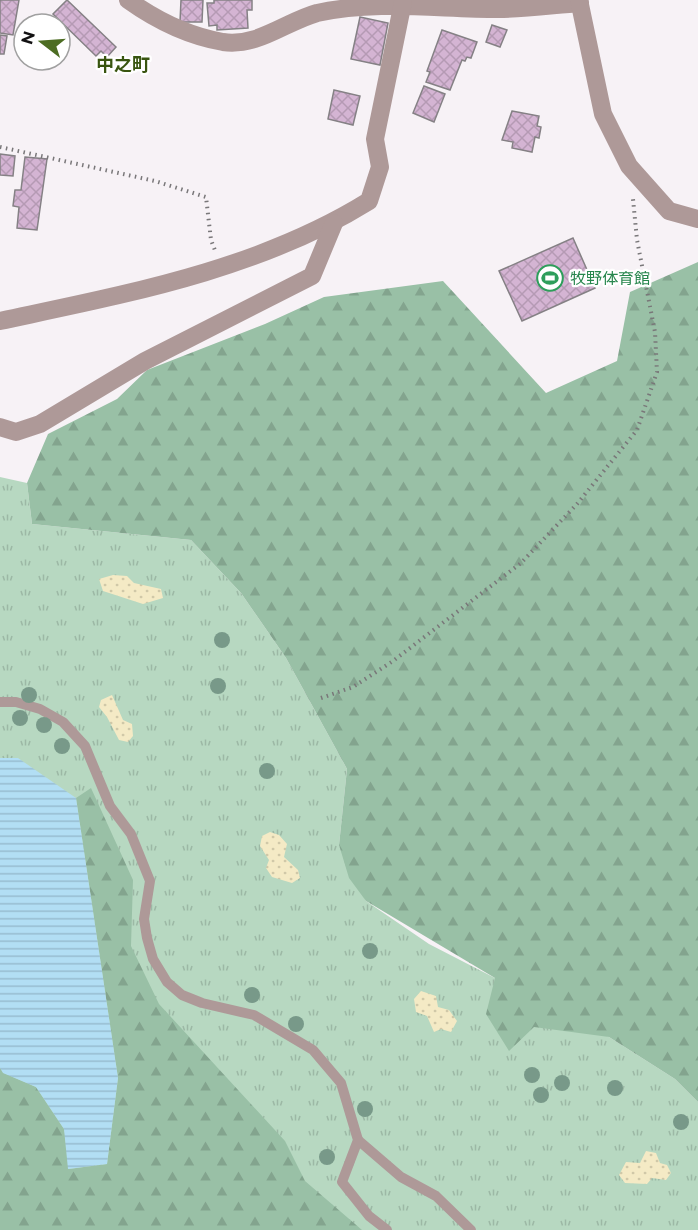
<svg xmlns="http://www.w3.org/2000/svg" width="698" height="1230" font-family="Montserrat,'Noto Sans JP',sans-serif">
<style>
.grass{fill:url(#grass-tufts)}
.forest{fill:url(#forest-firs)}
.sand{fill:url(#sand-dots)}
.water{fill:url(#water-rules)}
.building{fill:url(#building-cross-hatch);stroke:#858185;stroke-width:1.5}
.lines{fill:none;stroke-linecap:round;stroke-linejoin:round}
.path{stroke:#797779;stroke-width:4;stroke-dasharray:1.5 4.5;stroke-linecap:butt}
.lane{stroke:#ae9998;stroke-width:10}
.street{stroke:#ae9998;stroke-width:18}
.tree{fill:#789989}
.labels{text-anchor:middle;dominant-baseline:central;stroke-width:4.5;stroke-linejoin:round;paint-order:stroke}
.leisure-label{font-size:16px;fill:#27864d;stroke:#fff;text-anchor:start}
.neighbourhood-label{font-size:18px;font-weight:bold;fill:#395510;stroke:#fff}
</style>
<defs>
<pattern id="grass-tufts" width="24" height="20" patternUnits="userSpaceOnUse" patternTransform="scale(1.5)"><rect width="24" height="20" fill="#b7d8c1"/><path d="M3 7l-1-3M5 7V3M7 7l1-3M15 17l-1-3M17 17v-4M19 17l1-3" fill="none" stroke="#9cb8a5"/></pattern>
<pattern id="forest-firs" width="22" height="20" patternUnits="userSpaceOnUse" patternTransform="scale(1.5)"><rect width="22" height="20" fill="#99c0a6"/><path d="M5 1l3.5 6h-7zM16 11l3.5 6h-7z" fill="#83a48e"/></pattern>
<pattern id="sand-dots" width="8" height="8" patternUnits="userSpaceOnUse" patternTransform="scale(1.5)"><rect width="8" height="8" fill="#f4eac5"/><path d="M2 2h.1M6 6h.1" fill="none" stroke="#d0c8a8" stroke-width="1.8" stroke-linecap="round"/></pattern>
<pattern id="water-rules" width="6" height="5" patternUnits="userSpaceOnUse" patternTransform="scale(1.5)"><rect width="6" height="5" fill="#b2def4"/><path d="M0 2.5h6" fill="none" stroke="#98bdd0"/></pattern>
<pattern id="building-cross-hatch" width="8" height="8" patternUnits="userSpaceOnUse" patternTransform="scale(1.5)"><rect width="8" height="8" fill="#d4b4d3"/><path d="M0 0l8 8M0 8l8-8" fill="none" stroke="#b59ab4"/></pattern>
</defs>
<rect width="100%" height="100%" fill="#f7f2f6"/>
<!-- grass -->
<polygon class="grass" points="0,477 27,483 32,524 191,540 241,593 286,658 347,769 339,845 366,901 429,944 609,1037 675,1079 698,1102 698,1230 0,1230"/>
<!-- forest -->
<g class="forest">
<polygon points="698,262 698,1102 675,1079 609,1037 534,1027 509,1051 486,1014 495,978 366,901 349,878 339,845 347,769 286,658 241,593 191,540 32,524 27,483 48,434 117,399 147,370 265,324 324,297 443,281 546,393 617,361 630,292"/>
<polygon points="91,788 133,880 131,946 159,1004 285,1141 305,1181 362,1230 0,1230 0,1068 4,1073 36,1087 64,1129 69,1169 107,1164 118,1078 76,798"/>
</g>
<!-- sand -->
<g class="sand">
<polygon points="113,575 127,576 134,583 161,589 163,598 143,604 103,591 99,579"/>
<polygon points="112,695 123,720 132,724 133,736 128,742 119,740 107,717 99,707 101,700"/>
<polygon points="270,832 279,835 287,844 284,857 298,870 300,878 292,883 272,877 266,868 269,860 260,846 262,836"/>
<polygon points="421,991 436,996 438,1007 449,1010 457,1021 451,1032 441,1029 434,1032 427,1016 416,1012 414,999"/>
<polygon points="646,1151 656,1153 660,1163 667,1165 671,1173 666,1180 652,1178 647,1184 625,1183 619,1175 626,1162 640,1163"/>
</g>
<!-- water -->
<polygon class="water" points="0,758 18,758 76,798 118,1078 107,1164 68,1169 64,1129 36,1087 3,1073 0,1068"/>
<!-- building -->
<g class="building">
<polygon points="0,0 19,0 13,35 0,33"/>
<polygon points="67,0 116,47 107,57 101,51 96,56 53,14"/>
<polygon points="181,0 203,0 202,22 180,22"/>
<polygon points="214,0 252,0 252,10 247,10 248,28 217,30 217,25 209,26 207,3 214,3"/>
<polygon points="360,17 388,23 380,65 351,59"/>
<polygon points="492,25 507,30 500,47 486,42"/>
<polygon points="442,30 477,42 471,58 467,57 465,61 462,60 450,90 426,82 430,72 427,71"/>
<polygon points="0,35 7,36 4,54 0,54"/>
<polygon points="424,86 445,94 434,122 413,113"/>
<polygon points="334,90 360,96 353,125 328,119"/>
<polygon points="512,111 539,116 537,126 541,127 539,138 535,137 532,152 512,148 513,142 502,140"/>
<polygon points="0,154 15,156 13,176 0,175"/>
<polygon points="25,157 47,159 37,230 17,228 19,207 13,206 15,190 21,190"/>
<polygon points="573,238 595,288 522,321 499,271"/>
</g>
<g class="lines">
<!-- path -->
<g class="path">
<polyline points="0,147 155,181 206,197 211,240 216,253"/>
<polyline points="321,698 353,687 393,661 521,563 577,504 637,430 657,372 655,332 637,240 633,199"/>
</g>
<!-- lane -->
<g class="lane">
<polyline points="0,702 16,702 40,709 63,722 85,746 110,806 131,834 150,881 144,919 147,938 153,959 167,982 182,995 202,1003 254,1015 313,1050 341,1083 358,1140 342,1182 369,1216 387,1230"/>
<polyline points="358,1140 401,1177 436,1196 471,1230"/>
</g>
<!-- street -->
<g class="street">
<path d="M128,0C156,20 188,36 223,42C258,47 285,22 317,13C378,0 437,9 498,9C525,9 553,5 580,3"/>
<polyline points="579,0 603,114 629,166 669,211 698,219"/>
<path d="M0,321C126,294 258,270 369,201L380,167L375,139L403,2"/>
<polyline points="0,427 16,432 40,424 145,361 312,276 334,223"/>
</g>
</g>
<!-- trees -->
<g class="tree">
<circle cx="222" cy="640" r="8"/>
<circle cx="218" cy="686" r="8"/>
<circle cx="29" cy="695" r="8"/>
<circle cx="20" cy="718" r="8"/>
<circle cx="44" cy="725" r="8"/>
<circle cx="62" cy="746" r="8"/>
<circle cx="267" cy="771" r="8"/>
<circle cx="370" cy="951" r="8"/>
<circle cx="252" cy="995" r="8"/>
<circle cx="296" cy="1024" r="8"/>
<circle cx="532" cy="1075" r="8"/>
<circle cx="562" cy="1083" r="8"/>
<circle cx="615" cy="1088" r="8"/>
<circle cx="541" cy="1095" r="8"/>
<circle cx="365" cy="1109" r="8"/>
<circle cx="681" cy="1122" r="8"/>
<circle cx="327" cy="1157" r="8"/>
</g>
<!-- icons -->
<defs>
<g id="stadium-ring" transform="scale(1.35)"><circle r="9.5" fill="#fff" stroke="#2e9e5b" stroke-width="1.5"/><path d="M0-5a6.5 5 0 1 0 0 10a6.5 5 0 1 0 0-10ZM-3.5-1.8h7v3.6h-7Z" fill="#2e9e5b"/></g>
</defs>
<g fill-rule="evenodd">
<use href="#stadium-ring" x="550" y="278"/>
</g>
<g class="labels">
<!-- leisure labels -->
<g class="leisure-label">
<text x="570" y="278">牧野体育館</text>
</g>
<!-- neighbourhood labels -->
<g class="neighbourhood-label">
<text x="123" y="65">中之町</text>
</g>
</g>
<!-- north arrow -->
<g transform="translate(42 42) rotate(287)"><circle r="28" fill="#ffffff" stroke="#a0a0a0" stroke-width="1.5"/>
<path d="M0-4.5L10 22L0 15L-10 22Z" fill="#4d6d23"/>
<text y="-9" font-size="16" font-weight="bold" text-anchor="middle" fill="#121112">N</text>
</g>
</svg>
